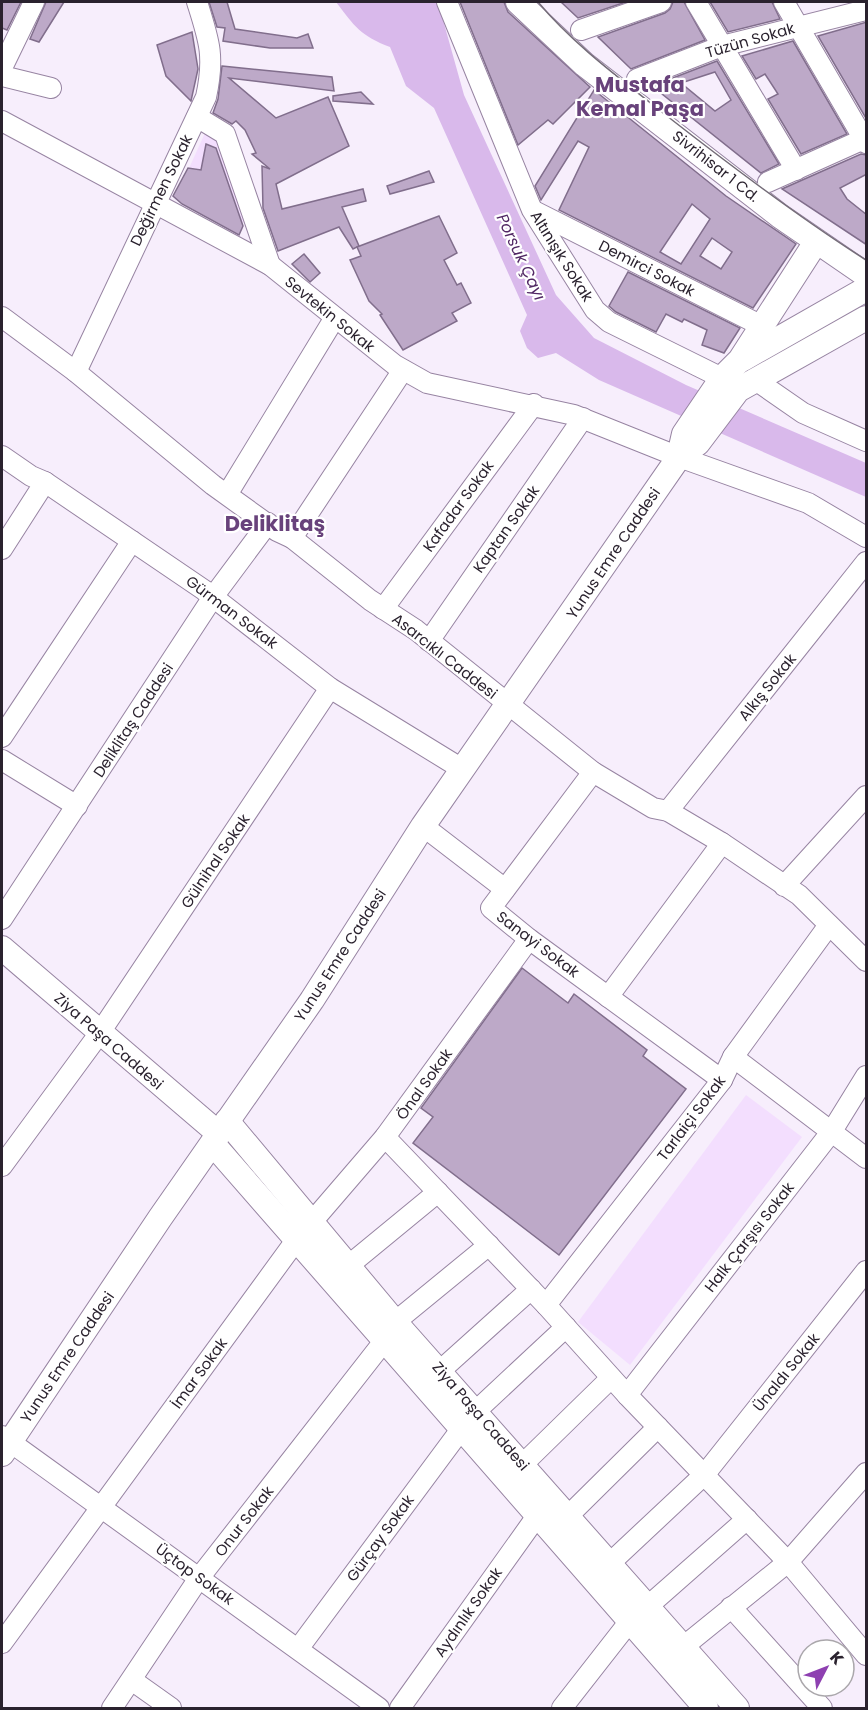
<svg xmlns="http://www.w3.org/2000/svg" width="868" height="1710" font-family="Poppins,sans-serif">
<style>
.built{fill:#f3defe}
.water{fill:#d9b9eb}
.building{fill:#bda9c8;stroke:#816e8c;stroke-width:1.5;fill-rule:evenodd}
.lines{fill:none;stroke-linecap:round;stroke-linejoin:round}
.minor-casing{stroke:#9784a2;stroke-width:22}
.major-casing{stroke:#9784a2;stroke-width:26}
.minor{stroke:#fff;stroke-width:20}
.major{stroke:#fff;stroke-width:24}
.tram{stroke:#746c78;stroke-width:1.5}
.labels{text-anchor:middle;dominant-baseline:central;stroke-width:4.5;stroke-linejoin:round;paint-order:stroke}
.street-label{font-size:15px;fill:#2a222e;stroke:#fff}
.water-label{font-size:16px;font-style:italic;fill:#522965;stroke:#fff}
.district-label{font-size:21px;font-weight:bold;fill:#68427b;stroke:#fff}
</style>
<rect width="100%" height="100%" fill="#f7eefc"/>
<!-- built -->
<g class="built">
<polygon points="205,133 220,138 245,219 237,233 175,199"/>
<polygon points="746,1095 802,1137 630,1365 578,1322"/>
</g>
<!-- water -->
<path class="water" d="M336,2H438L464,95L556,295L594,338L686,385L866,463V497L599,380L556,353L538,358L527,348L520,331L527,315L434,108L406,86L390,47C361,36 354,26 336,2Z"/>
<!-- building -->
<g class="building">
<polygon points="2,2 21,2 7,30 2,28"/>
<polygon points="46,2 64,2 39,42 30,39"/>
<polygon points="209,2 227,2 235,29 297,38 308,34 313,48 270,48 223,41 225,28 217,27"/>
<polygon points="460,2 504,2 508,12 590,87 553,124 548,120 518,145"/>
<polygon points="561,2 626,2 578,18"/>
<polygon points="673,2 684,2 705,40 631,69 598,37 665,13 670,9"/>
<polygon points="710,2 772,2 780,19 728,32"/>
<polygon points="867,22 867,120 818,36"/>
<polygon points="192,32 198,69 191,101 166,76 157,45"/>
<polygon points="793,41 847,134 801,154 768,99 778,94 765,74 756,79 742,56"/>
<path d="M717,61L779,164L761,173L652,86ZM715,72L731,100L715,111L681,83Z"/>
<polygon points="222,66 332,77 334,91 229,78 276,118 328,97 349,146 276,184 282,209 363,189 366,201 342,207 359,246 353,249 339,227 278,251 263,208 262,166 270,169 252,154 256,153 245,130 236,121 232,124 213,113 218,99"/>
<path d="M594,90L726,196L796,244L753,308L559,210L589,147L578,141L541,200L535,186ZM692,204L710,219L681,264L660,252ZM712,238L732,252L721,269L700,256Z"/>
<polygon points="361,92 373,104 333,101 333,96"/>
<polygon points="206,144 216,148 243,226 239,235 182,204 173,196 188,168 201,170"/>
<polygon points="861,154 867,155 867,174 840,188 847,199 867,215 867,245 782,189"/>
<polygon points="429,171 434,182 390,194 387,186"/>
<polygon points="439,216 457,253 444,260 457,285 461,283 471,303 452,313 457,321 403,350 380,315 382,314 369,301 350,260 361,256 357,247"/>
<polygon points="304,254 320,273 310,282 292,264"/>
<polygon points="628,272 740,328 724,353 702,345 707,330 684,319 682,322 666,314 656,332 616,312 609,306"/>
<polygon points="522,968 568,1003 574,994 647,1050 643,1056 686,1089 559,1255 413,1143 433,1117 421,1108"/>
</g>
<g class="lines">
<!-- minor casing -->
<g class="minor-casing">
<g id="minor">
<polyline points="447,2 532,210 595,310 609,322 722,378"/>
<polyline points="696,2 796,170"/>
<polyline points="784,2 866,143"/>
<polyline points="581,30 661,2"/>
<polyline points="2,68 34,2"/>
<polyline points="2,76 51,88"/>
<polyline points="637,79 722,46 866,10"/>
<polyline points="197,117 225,134 270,265"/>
<polyline points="2,121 270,265 395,365 427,383 574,415 679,457 808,503 866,537"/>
<polyline points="768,182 866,138"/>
<polyline points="534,211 762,326"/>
<polyline points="2,317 76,372 213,485 277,531 292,538 370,600 416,630 593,772 653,808 668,811 722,843 799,895 866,961"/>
<path d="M76,372L206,97C215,56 209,40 197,2"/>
<polyline points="754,379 803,413 866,441"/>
<polyline points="2,456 31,476 45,482 204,590 330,688 462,769"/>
<polyline points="228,493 334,319"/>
<polyline points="292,538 403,370"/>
<polyline points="2,549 45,482"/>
<polyline points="383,609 534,404"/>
<polyline points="429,641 583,418"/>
<polyline points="2,737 132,541"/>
<polyline points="2,760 77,806"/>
<polyline points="593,772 491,908 529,939 722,1080"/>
<polyline points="668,811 866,562"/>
<polyline points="423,826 505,889"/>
<polyline points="784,886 866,796"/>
<polyline points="2,919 213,597 268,523"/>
<polyline points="608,997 722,843"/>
<polyline points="733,1057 866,1158"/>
<polyline points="385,1137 546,1305 627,1395 788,1562 866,1655"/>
<polyline points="2,1166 99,1034 330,688"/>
<polyline points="311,1223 385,1137 529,939"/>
<polyline points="348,1266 438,1192"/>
<polyline points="546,1305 722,1080 733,1057 829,925"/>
<polyline points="395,1322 489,1245"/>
<polyline points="441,1370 531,1289"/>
<polyline points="627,1395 832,1131 866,1076"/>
<polyline points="476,1411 566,1327"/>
<polyline points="2,1436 379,1708"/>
<polyline points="523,1464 611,1378"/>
<polyline points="568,1516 658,1427"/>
<polyline points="609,1564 705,1474 866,1271"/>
<polyline points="647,1607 747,1519"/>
<polyline points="731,1607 822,1708"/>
<polyline points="2,1643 297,1239"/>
<polyline points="683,1647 788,1562 866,1473"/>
<polyline points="298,1649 462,1428"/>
<polyline points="133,1681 171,1708"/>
<polyline points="112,1708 199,1578 385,1340"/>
<polyline points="400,1708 537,1516"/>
<polyline points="562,1708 630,1621"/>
</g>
</g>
<!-- major casing -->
<g class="major-casing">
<g id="major">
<polyline points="518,2 584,64 780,216 866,275"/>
<polyline points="743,359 866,289"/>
<polyline points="679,456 684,434 722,378 740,360 816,242"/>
<polyline points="2,948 218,1133"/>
<polyline points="227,1121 395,1322 737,1708"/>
<polyline points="213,1144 706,1708"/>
<polyline points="2,1454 160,1218 312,1000 423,826 679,457 698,443 738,390 866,318"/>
</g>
</g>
<!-- minor -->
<use href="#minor" class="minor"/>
<!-- major -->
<use href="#major" class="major"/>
<!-- tram -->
<path class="tram" d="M538,2C575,46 622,80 667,116C731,166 797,216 866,260"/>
</g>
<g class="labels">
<!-- street labels -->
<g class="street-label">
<text transform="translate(750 40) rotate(-16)">Tüzün Sokak</text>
<text transform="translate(716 166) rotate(38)">Sivrihisar 1 Cd.</text>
<text transform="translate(161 190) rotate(-64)">Değirmen Sokak</text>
<text transform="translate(562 256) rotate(58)">Altınışık Sokak</text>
<text transform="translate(647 268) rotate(27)">Demirci Sokak</text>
<text transform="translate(330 314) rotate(39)">Sevtekin Sokak</text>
<text transform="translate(458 506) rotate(-54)">Kafadar Sokak</text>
<text transform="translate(506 529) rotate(-55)">Kaptan Sokak</text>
<text transform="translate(613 553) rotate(-56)">Yunus Emre Caddesi</text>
<text transform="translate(232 612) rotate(37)">Gürman Sokak</text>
<text transform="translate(445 656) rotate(38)">Asarcıklı Caddesi</text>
<text transform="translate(767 687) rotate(-51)">Alkış Sokak</text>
<text transform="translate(133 720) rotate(-57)">Deliklitaş Caddesi</text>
<text transform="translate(215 861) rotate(-56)">Gülnihal Sokak</text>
<text transform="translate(538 944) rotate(37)">Sanayi Sokak</text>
<text transform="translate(340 955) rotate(-57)">Yunus Emre Caddesi</text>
<text transform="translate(109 1041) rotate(41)">Ziya Paşa Caddesi</text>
<text transform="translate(424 1084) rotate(-54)">Önal Sokak</text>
<text transform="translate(691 1118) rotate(-53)">Tarlaiçi Sokak</text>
<text transform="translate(749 1237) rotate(-52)">Halk Çarşısı Sokak</text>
<text transform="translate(67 1357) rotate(-56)">Yunus Emre Caddesi</text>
<text transform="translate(786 1372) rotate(-51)">Ünaldı Sokak</text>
<text transform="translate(199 1373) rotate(-54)">İmar Sokak</text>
<text transform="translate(481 1416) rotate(49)">Ziya Paşa Caddesi</text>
<text transform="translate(244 1521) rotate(-52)">Onur Sokak</text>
<text transform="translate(380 1538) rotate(-54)">Gürçay Sokak</text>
<text transform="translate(195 1574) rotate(36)">Üçtop Sokak</text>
<text transform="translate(468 1612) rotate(-55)">Aydınlık Sokak</text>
</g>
<!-- water labels -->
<g class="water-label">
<text transform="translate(521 257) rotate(65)">Porsuk Çayı</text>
</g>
<!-- district labels -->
<g class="district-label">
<text x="640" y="84">Mustafa<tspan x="640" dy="24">Kemal Paşa</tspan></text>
<text x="275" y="523">Deliklitaş</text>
</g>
</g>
<!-- border -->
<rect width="868" height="1710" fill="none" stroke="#2a222e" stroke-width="6"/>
<!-- north arrow -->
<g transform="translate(826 1668) rotate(48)"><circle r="28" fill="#ffffff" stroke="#aaa7ab" stroke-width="1.5"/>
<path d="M0-4.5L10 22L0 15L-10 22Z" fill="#8e40b1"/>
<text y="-9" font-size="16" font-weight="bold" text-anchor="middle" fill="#2a222e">K</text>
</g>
</svg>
